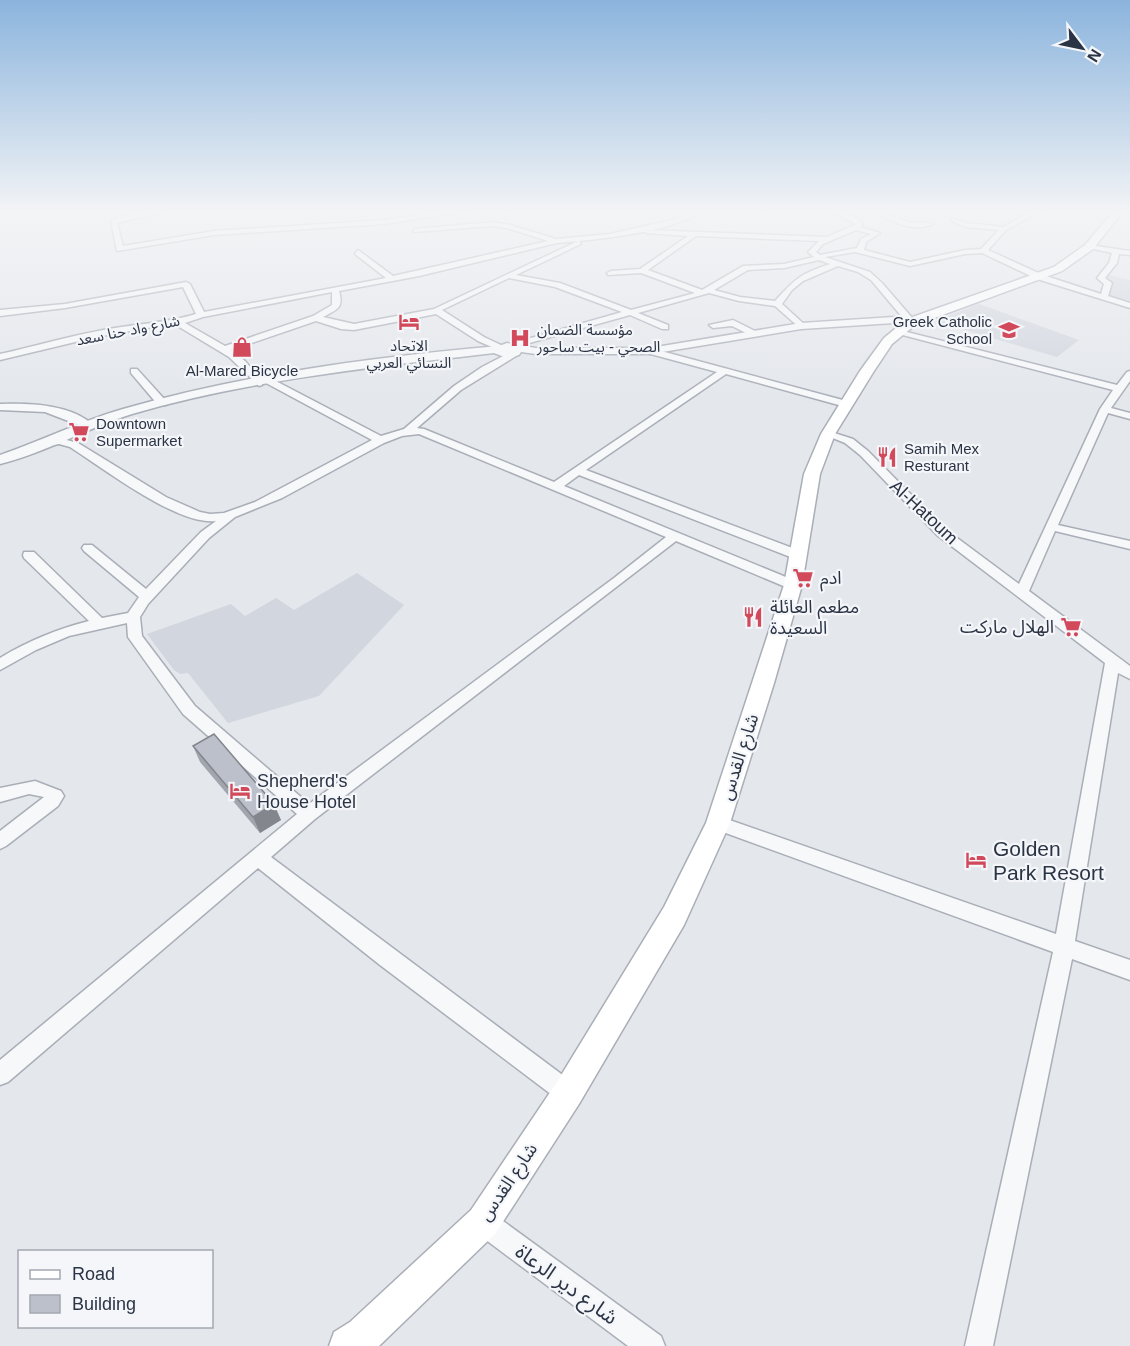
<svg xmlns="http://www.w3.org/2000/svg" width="1130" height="1346" font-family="Arial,'Noto Sans Arabic',sans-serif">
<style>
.built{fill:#d2d6de}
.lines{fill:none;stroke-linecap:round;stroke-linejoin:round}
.minor-casing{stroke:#a9aeb7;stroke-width:3}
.tertiary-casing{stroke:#a9aeb7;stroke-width:3}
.secondary-casing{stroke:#a9aeb7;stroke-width:3}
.minor{fill:#f7f8fa;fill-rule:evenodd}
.tertiary{fill:#f7f8fa;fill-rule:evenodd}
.secondary{fill:#fff;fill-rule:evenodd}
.wall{fill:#a1a5ae}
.shaded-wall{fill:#83868d}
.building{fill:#bbc0ca;stroke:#83868d;stroke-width:1.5}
.labels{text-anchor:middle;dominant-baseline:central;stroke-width:4.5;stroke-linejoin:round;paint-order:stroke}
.far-poi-label{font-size:15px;fill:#2b3445;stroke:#f4f6f9;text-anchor:start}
.far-street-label{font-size:15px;fill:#2b3445;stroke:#f4f6f9}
.street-label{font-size:18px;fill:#2b3445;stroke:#f4f6f9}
.poi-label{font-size:18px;fill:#2b3445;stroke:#f4f6f9;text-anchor:start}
.near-poi-label{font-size:21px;fill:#2b3445;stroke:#f4f6f9;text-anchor:start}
.near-street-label{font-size:21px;fill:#2b3445;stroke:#f4f6f9}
</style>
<rect width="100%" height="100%" fill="#e4e7ec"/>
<!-- built -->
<g class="built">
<polygon points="1105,274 1130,280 1130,303 1105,296 1111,282 1102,278"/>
<polygon points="978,304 979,304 1079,340 1057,357 935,321"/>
<polygon points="357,573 404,605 319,696 228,723 188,673 180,674 174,670 147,634 231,604 245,616 276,598 294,610"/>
</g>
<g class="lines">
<!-- minor casing -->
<g class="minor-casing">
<g id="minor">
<polygon points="151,211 167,211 117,223 123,246 214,231 384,220 450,211 470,211 384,224 214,235 117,251 111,221 118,217"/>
<path d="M694,211H703C670,231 617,237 579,241L581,244L516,275L560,283L631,310L695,293L641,273L608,275L607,273L611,271L640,269L688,236L646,233L648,230L827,237L856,224L830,211C843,211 855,214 863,224L860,227L880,233L866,242L864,250L910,262L965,250L981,249L999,230L966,227L952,221V219L967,223L1003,227L1032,211H1041L1006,230L988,250L1043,275L1101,294L1104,284L1097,278L1109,263L1112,253L1085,247L1089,245L1130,251V255L1119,254L1117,263L1105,278L1112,283L1108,296L1130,303V308L1037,279L982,253L965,254L910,266L855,252L825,257L870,272L882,283L914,320V324H908L871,280L858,272L838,266L803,281L792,290L782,304L804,324L805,326L801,329L775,306L739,301L709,293L638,313L668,325V329H662L630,315L501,351L478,341L436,314L354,330L341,329L316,321L231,350L245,361L262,381V385L259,386L229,357L176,325H164L96,337L0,360V354C36,346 73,335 109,329C137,324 171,322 196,314L183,287L65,308L0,316V310L65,304L186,282L190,284L204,312L386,278L355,254L358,250L393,276L548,241L507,228L493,226L413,232L415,229L493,222L510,225L556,239L610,234L672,220ZM856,230L871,234L861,239L857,248L820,255L816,252L823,244ZM696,236H697L819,241L808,252L814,257L784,264L743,266L702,290L648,270ZM578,241L434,309L354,324L323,317C337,309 344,309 339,291L419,276L557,243ZM819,260L830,264C800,274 796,278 775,301L740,297L714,290L748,270L784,268ZM509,278L555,287L622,312L503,346L484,337L442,310ZM332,292V305L313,316L225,346L185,323L203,317Z"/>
<path d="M875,211C888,211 897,219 909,222C917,224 927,221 933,224C915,233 891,222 875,211Z"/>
<polygon points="733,320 755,331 756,333 752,336 732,326 713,328 709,325"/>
<polygon points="895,329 1117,385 1127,372 1130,371 1130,381 1111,408 1130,413 1130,419 1108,413 1058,525 1130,541 1130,549 1055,531 1029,591 1130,666 1130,679 1118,673 1075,941 1130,960 1130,980 1072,959 993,1346 965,1346 1053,952 712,828 709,823 712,818 718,816 1056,934 1105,663 937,535 860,455 845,443 823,434 828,431 853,439 868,451 945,529 1019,584 1100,409 1113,390 895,333"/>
<path d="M650,348L850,402L851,404L846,407L726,374L586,470L803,552L804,555L803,558H793L579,475L564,486L798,582L800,585L798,588H788L676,541L315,819L271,857L576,1085L579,1093L576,1101L568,1104L560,1101L380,965L258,868L8,1082L0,1085V1060L297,814L183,714L128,637L127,623L69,636L36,650L0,670V658C28,641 57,629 89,621L24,558L23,555L24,552H34L102,618L128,613L139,597L84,551L82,548L84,545H92L146,589L201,532L216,521C178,526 103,468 70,447L59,444L42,447L37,444L38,442L59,438L78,443L166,497L200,512L210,514L224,513L255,502L372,440L266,383V379H272L381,436L404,429L454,386L482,367L513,351L518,354L516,356L461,390L417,428L424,429L554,482L717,372L647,353L645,351ZM419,434L666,537L614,578L309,804L195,706L142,636L140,617L148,604L209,538L235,517L282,498L384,443L402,436Z"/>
<polygon points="131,369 137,369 166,401 166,405 158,405 131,373"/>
<path d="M0,404C29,403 71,404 93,425L84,427L45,412L0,410Z"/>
<polygon points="35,781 61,791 64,796 58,806 6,846 0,849 0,831 44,797 29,794 0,802 0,788"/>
<polygon points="483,1209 492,1213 661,1336 665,1346 628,1346 474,1231 470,1222 474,1213"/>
</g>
</g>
<!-- tertiary casing -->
<g class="tertiary-casing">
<path id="tertiary" d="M894,317L911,319L916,322L911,325L894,323L801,329L650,354H536L521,352L519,355L507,358L494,353C373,367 249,380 132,414C87,428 45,453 0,464V455C41,441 81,421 123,409C245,374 374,357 499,346L507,343L536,348H650L801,323Z"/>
</g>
<!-- secondary casing -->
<g class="secondary-casing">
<polygon id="secondary" points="1114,211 1123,211 1093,249 1062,271 915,325 892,344 874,371 835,434 820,474 802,585 774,683 730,823 684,925 579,1104 495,1234 379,1346 329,1346 334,1332 350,1322 471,1210 557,1082 664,907 706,823 752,683 784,585 804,474 821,434 860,371 884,338 907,319 1054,267 1085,245"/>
</g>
<!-- minor -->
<use href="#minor" class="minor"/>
<!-- tertiary -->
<use href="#tertiary" class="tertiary"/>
<!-- secondary -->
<use href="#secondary" class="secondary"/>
</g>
<!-- wall -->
<polygon class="wall" points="193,746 281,820 260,833 200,762"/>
<!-- shaded-wall -->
<polygon class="shaded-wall" points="274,804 281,820 260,833 253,817"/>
<!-- building -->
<polygon class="building" points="214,734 274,804 253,817 193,746"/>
<!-- sky -->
<linearGradient id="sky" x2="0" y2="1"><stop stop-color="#8bb4dd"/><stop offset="0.53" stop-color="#f3f4f6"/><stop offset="1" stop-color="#f3f4f6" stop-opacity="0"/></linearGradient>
<rect width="1130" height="400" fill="url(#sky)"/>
<!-- icons -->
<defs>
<g id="hotel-bare" transform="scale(1.62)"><path d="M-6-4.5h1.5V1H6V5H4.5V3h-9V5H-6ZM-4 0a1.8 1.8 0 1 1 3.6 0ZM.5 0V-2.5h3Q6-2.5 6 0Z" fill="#d1495b" stroke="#f4f6f9" stroke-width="2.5" paint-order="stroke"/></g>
<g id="school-bare" transform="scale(1.62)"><path d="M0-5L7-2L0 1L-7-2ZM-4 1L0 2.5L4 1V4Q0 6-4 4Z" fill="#d1495b" stroke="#f4f6f9" stroke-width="2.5" paint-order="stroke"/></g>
<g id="hospital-bare" transform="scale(1.62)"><path d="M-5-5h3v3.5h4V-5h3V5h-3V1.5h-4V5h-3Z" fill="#d1495b" stroke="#f4f6f9" stroke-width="2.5" paint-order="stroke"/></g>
<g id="shop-bare" transform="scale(1.62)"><path d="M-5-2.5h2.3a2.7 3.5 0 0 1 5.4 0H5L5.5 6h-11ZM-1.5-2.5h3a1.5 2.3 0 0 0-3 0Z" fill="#d1495b" stroke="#f4f6f9" stroke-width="2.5" paint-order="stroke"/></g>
<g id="supermarket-bare" transform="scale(1.62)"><path d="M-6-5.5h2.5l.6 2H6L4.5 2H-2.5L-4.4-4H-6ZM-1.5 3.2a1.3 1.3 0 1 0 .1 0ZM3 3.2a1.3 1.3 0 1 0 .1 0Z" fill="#d1495b" stroke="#f4f6f9" stroke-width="2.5" paint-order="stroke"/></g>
<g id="restaurant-bare" transform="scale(1.62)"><path d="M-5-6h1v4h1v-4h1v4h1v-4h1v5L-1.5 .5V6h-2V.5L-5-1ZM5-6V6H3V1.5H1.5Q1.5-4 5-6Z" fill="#d1495b" stroke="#f4f6f9" stroke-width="2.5" paint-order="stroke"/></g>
</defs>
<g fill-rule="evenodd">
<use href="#hotel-bare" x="409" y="322"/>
<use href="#school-bare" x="1009" y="330"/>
<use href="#hospital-bare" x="520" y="338"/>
<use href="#shop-bare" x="242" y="347"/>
<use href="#supermarket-bare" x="79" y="432"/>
<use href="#restaurant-bare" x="887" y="457"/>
<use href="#supermarket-bare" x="803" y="578"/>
<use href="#restaurant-bare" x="753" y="617"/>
<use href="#supermarket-bare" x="1071" y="627"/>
<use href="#hotel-bare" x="240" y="791"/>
<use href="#hotel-bare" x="976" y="860"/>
</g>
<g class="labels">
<!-- far-poi labels -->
<g class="far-poi-label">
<text x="992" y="321" text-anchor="end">Greek Catholic<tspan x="992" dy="17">School</tspan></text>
<text x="537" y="329">مؤسسة الضمان<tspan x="537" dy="17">الصحي - بيت ساحور</tspan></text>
<text x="409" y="345" text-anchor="middle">الاتحاد<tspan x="409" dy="17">النسائي العربي</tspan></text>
<text x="242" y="370" text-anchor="middle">Al-Mared Bicycle</text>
<text x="96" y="423">Downtown<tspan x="96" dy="17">Supermarket</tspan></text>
<text x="904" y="448">Samih Mex<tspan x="904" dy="17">Resturant</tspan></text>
</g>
<!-- far-street labels -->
<g class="far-street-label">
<text transform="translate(128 330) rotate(-11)">شارع واد حنا سعد</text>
</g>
<!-- street labels -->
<g class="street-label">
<text transform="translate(924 512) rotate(43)">Al-Hatoum</text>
<text transform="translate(739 757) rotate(-72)">شارع القدس</text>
<text transform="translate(508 1182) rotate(-56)">شارع القدس</text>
</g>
<!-- poi labels -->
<g class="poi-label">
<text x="820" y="578">ادم</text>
<text x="770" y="607">مطعم العائلة<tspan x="770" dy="21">السعيدة</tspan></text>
<text x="1054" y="627" text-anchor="end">الهلال ماركت</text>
<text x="257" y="781">Shepherd's<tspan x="257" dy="21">House Hotel</tspan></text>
</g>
<!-- near-poi labels -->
<g class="near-poi-label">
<text x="993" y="848">Golden<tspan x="993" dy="24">Park Resort</tspan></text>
</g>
<!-- near-street labels -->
<g class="near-street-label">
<text transform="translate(567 1284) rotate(36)">شارع دير الرعاة</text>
</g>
</g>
<!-- legend -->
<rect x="18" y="1250" width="195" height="78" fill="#f4f6f9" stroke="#a4a8b1" stroke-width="1.5"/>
<rect x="30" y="1270" width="30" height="9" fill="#ffffff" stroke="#a4a8b1" stroke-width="1.5"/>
<text x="72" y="1280" font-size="18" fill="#2b3445">Road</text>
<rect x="30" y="1295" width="30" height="18" fill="#bbc0ca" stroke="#a4a8b1" stroke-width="1.5"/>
<text x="72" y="1310" font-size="18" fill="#2b3445">Building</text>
<!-- north arrow -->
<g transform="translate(1082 48) rotate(122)" stroke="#f4f6f9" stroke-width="4.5" paint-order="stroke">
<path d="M0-4.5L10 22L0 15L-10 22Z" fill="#2b3445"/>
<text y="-9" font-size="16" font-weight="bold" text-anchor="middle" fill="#2b3445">N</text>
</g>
</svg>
